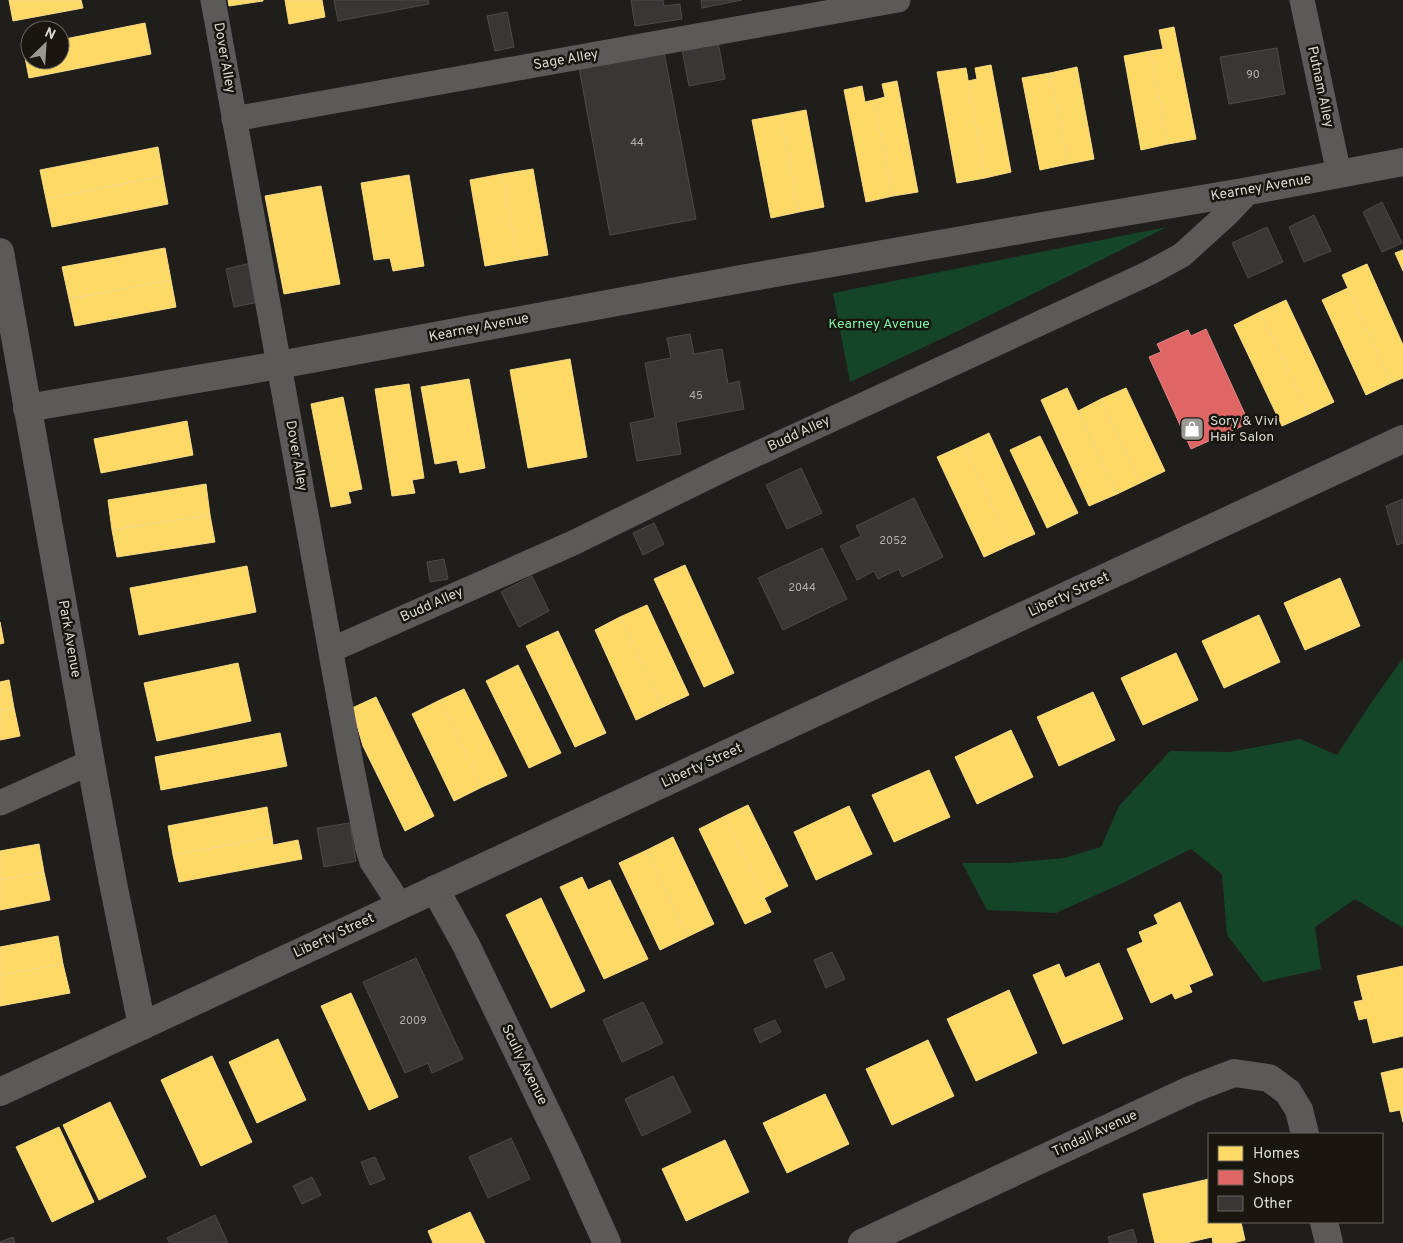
<svg xmlns="http://www.w3.org/2000/svg" width="1403" height="1243" font-family="Overpass,sans-serif">
<style>
.green{fill:#154529}
.homes{fill:#ffd966;stroke:#f4d987}
.shops{fill:#e06666;stroke:#de8887}
.building{fill:#393734;stroke:#4d4b48}
.lines{fill:none;stroke-linecap:round;stroke-linejoin:round}
.service{stroke:#5c5a59;stroke-width:25}
.minor{stroke:#5c5a59;stroke-width:28}
.tertiary{stroke:#5c5a59;stroke-width:28}
.labels{text-anchor:middle;dominant-baseline:central;stroke-width:5;stroke-linejoin:round;paint-order:stroke}
.number-label{font-size:11px;fill:#b2b0ac}
.street-label{font-size:14px;fill:#dad9d4;stroke:#18160f}
.park-label{font-size:14px;fill:#7bf3a7;stroke:#18160f}
.poi-label{font-size:14px;fill:#dad9d4;stroke:#18160f;text-anchor:start}
</style>
<rect width="100%" height="100%" fill="#201e1a"/>
<!-- green -->
<g class="green">
<polygon points="1167,227 962,329 850,382 833,293"/>
<polygon points="1403,658 1403,928 1355,899 1315,927 1321,969 1263,982 1227,935 1222,874 1191,849 1123,883 1056,913 987,910 962,863 1009,863 1064,858 1101,847 1119,806 1170,751 1230,752 1300,739 1337,755 1371,703"/>
</g>
<!-- homes -->
<g class="homes">
<polygon points="9,0 81,0 83,8 13,21"/>
<polygon points="228,0 263,0 263,1 229,6"/>
<polygon points="285,0 322,0 325,17 289,24"/>
<polygon points="145,23 151,54 29,78 23,47 30,46 30,60 60,60 60,40"/>
<polygon points="1174,27 1196,139 1168,144 1150,51 1163,49 1159,30"/>
<polygon points="1150,51 1168,144 1141,150 1124,56"/>
<polygon points="991,65 1011,172 985,178 968,81 977,79 975,68"/>
<polygon points="1077,67 1094,159 1068,164 1050,73"/>
<polygon points="966,68 985,178 957,183 937,72"/>
<polygon points="1050,73 1068,164 1040,170 1022,78"/>
<polygon points="897,81 918,192 893,196 874,100 885,97 882,84"/>
<polygon points="862,86 865,102 874,100 893,196 866,202 844,90"/>
<polygon points="806,110 824,207 799,212 780,115"/>
<polygon points="780,115 799,212 771,218 752,120"/>
<polygon points="158,147 163,176 46,199 40,170"/>
<polygon points="533,169 548,255 518,260 502,174"/>
<polygon points="502,174 518,260 485,266 470,180"/>
<polygon points="409,175 424,266 393,271 390,258 374,260 361,183"/>
<polygon points="163,176 168,204 52,227 46,199"/>
<polygon points="321,186 340,284 284,294 265,196"/>
<polygon points="165,248 171,280 69,299 62,267"/>
<polygon points="1403,250 1403,271 1395,253"/>
<polygon points="1367,264 1403,345 1403,378 1391,383 1342,275"/>
<polygon points="171,280 176,307 75,326 69,299"/>
<polygon points="1348,288 1391,383 1366,395 1322,300"/>
<polygon points="1286,300 1334,402 1309,414 1260,312"/>
<polygon points="1260,312 1309,414 1282,426 1234,325"/>
<polygon points="570,359 587,457 528,468 510,370"/>
<polygon points="469,379 485,468 460,473 457,460 435,464 421,387"/>
<polygon points="409,384 424,478 412,480 415,493 392,496 375,389"/>
<polygon points="1067,388 1117,494 1089,506 1041,400"/>
<polygon points="1126,388 1165,471 1140,483 1101,399"/>
<polygon points="343,397 362,489 348,492 351,503 331,507 311,404"/>
<polygon points="1101,399 1140,483 1117,494 1078,411"/>
<polygon points="187,421 193,455 101,473 94,439"/>
<polygon points="989,433 1035,534 1010,545 964,445"/>
<polygon points="1040,436 1078,513 1047,528 1010,450"/>
<polygon points="964,445 1010,545 984,557 937,457"/>
<polygon points="206,484 210,515 112,530 108,500"/>
<polygon points="210,515 215,542 117,557 112,530"/>
<polygon points="685,565 734,673 704,687 654,579"/>
<polygon points="247,566 256,612 139,635 130,588"/>
<polygon points="1340,578 1360,626 1305,650 1284,603"/>
<polygon points="647,605 689,695 663,707 620,617"/>
<polygon points="1259,615 1280,662 1224,688 1202,641"/>
<polygon points="620,617 663,707 636,720 595,630"/>
<polygon points="0,622 4,643 0,644"/>
<polygon points="558,631 606,733 575,747 526,646"/>
<polygon points="1176,653 1198,700 1143,725 1121,678"/>
<polygon points="238,663 251,721 157,741 144,683"/>
<polygon points="518,665 561,753 529,768 486,681"/>
<polygon points="9,680 14,708 0,711 0,682"/>
<polygon points="464,689 507,776 482,787 440,700"/>
<polygon points="1093,692 1115,740 1059,766 1037,717"/>
<polygon points="376,697 434,816 405,831 363,746 352,708"/>
<polygon points="440,700 482,787 454,801 412,714"/>
<polygon points="14,708 20,736 0,740 0,711"/>
<polygon points="1011,730 1033,777 977,804 955,757"/>
<polygon points="280,733 287,766 161,790 155,757"/>
<polygon points="929,770 950,817 894,842 872,795"/>
<polygon points="748,805 788,886 764,898 725,816"/>
<polygon points="849,806 872,854 816,880 794,832"/>
<polygon points="267,807 272,837 173,855 168,826"/>
<polygon points="725,816 771,912 745,924 699,829"/>
<polygon points="272,837 273,845 298,840 302,859 179,882 173,855"/>
<polygon points="673,837 714,924 687,937 647,850"/>
<polygon points="39,844 44,872 0,880 0,851"/>
<polygon points="647,850 687,937 660,950 619,863"/>
<polygon points="44,872 50,900 0,910 0,880"/>
<polygon points="582,877 588,890 610,880 648,959 604,979 560,887"/>
<polygon points="541,898 585,991 551,1008 506,915"/>
<polygon points="1180,902 1213,975 1189,985 1192,992 1175,999 1172,993 1151,1003 1127,949 1143,942 1139,932 1158,924 1154,915"/>
<polygon points="58,936 63,964 0,975 0,947"/>
<polygon points="1099,963 1123,1019 1063,1044 1033,975 1059,964 1065,978"/>
<polygon points="63,964 70,993 0,1006 0,975"/>
<polygon points="1403,966 1403,1036 1373,1043 1367,1018 1359,1020 1354,1002 1363,1000 1357,976"/>
<polygon points="1009,990 1037,1053 976,1081 947,1019"/>
<polygon points="351,993 398,1097 369,1110 321,1006"/>
<polygon points="278,1039 306,1100 257,1123 229,1062"/>
<polygon points="928,1040 954,1096 892,1125 866,1069"/>
<polygon points="212,1056 252,1142 201,1166 161,1080"/>
<polygon points="1403,1068 1403,1122 1400,1110 1390,1112 1381,1073"/>
<polygon points="825,1094 849,1144 787,1173 763,1123"/>
<polygon points="110,1102 146,1177 99,1200 63,1125"/>
<polygon points="59,1127 94,1202 52,1222 16,1147"/>
<polygon points="725,1140 749,1192 686,1221 662,1169"/>
<polygon points="1209,1179 1209,1222 1241,1222 1245,1240 1233,1243 1213,1243 1212,1237 1186,1243 1155,1243 1143,1194"/>
<polygon points="470,1212 485,1243 433,1243 428,1231"/>
</g>
<!-- shops -->
<polygon class="shops" points="1206,329 1249,423 1191,449 1149,357 1161,352 1157,344 1188,330 1191,336"/>
<!-- building -->
<g class="building">
<polygon points="334,0 428,0 429,4 338,21"/>
<polygon points="631,0 663,0 664,6 680,4 682,19 635,26"/>
<polygon points="701,0 742,0 702,8"/>
<polygon points="507,12 514,47 495,51 487,16"/>
<polygon points="717,37 725,79 689,86 681,44"/>
<polygon points="1277,48 1285,94 1229,104 1220,57"/>
<polygon points="664,52 696,219 610,235 579,68"/>
<polygon points="1382,202 1402,243 1382,252 1363,212"/>
<polygon points="1314,215 1331,251 1304,262 1289,227"/>
<polygon points="1267,227 1283,262 1248,278 1232,243"/>
<polygon points="251,263 259,302 234,307 226,269"/>
<polygon points="690,334 694,354 722,349 728,384 739,381 744,409 676,422 681,454 637,461 630,423 655,418 645,363 671,358 667,338"/>
<polygon points="801,468 822,513 787,529 766,485"/>
<polygon points="914,498 943,557 902,577 899,569 878,579 874,571 857,580 840,546 861,536 856,526"/>
<polygon points="1403,499 1403,543 1397,545 1386,506"/>
<polygon points="654,523 664,544 643,555 633,533"/>
<polygon points="822,548 847,599 783,630 758,578"/>
<polygon points="444,559 448,579 430,582 427,562"/>
<polygon points="532,576 549,611 519,627 501,592"/>
<polygon points="350,823 356,861 324,867 317,828"/>
<polygon points="832,952 845,979 826,988 814,960"/>
<polygon points="416,958 463,1059 432,1073 428,1063 405,1073 363,982"/>
<polygon points="643,1002 663,1043 622,1062 603,1020"/>
<polygon points="775,1020 781,1032 760,1043 754,1029"/>
<polygon points="673,1076 691,1112 642,1136 625,1099"/>
<polygon points="511,1138 530,1179 488,1198 469,1157"/>
<polygon points="375,1157 385,1179 370,1185 361,1162"/>
<polygon points="312,1177 321,1195 302,1204 293,1186"/>
<polygon points="215,1215 228,1243 170,1243 167,1238"/>
<polygon points="1133,1229 1137,1243 1110,1243 1108,1237"/>
<polygon points="13,1237 15,1243 0,1243 0,1242"/>
</g>
<g class="lines">
<!-- service -->
<g class="service">
<polyline points="213,0 352,769 368,849 372,862 400,905"/>
<polyline points="1302,0 1339,174"/>
<polyline points="234,119 898,0"/>
<polyline points="331,650 573,543 726,468 1149,273 1182,255 1226,215 1249,191"/>
<polyline points="0,803 91,762"/>
</g>
<!-- minor -->
<g class="minor">
<polyline points="0,252 95,786 113,883 142,1026"/>
<polyline points="27,408 279,365 741,279 1054,224 1249,191 1403,162"/>
<polyline points="435,889 466,945 566,1152 607,1243"/>
<polyline points="1324,1222 1329,1243"/>
<polyline points="862,1243 1190,1090 1234,1073 1269,1078 1288,1092 1299,1110 1305,1134"/>
</g>
<!-- tertiary -->
<polyline class="tertiary" points="0,1092 1403,439"/>
</g>
<!-- icons -->
<defs>
<g id="shop-square" transform="scale(1.25)"><rect x="-9" y="-9" width="18" height="18" rx="4" fill="#999893" stroke="#18160f"/><path d="M-5-2.5h2.3a2.7 3.5 0 0 1 5.4 0H5L5.5 6h-11ZM-1.5-2.5h3a1.5 2.3 0 0 0-3 0Z" fill="#fff"/></g>
</defs>
<g fill-rule="evenodd">
<use href="#shop-square" x="1192" y="429"/>
</g>
<g class="labels">
<!-- number labels -->
<g class="number-label">
<text x="1253" y="75">90</text>
<text x="637" y="143">44</text>
<text x="696" y="396">45</text>
<text x="893" y="541">2052</text>
<text x="802" y="588">2044</text>
<text x="413" y="1021">2009</text>
</g>
<!-- street labels -->
<g class="street-label">
<text transform="translate(224 58) rotate(80)">Dover Alley</text>
<text transform="translate(566 60) rotate(-10)">Sage Alley</text>
<text transform="translate(1320 87) rotate(78)">Putnam Alley</text>
<text transform="translate(1261 188) rotate(-10)">Kearney Avenue</text>
<text transform="translate(479 328) rotate(-11)">Kearney Avenue</text>
<text transform="translate(799 434) rotate(-25)">Budd Alley</text>
<text transform="translate(296 456) rotate(80)">Dover Alley</text>
<text transform="translate(1069 595) rotate(-25)">Liberty Street</text>
<text transform="translate(432 605) rotate(-24)">Budd Alley</text>
<text transform="translate(69 639) rotate(80)">Park Avenue</text>
<text transform="translate(702 766) rotate(-25)">Liberty Street</text>
<text transform="translate(334 936) rotate(-25)">Liberty Street</text>
<text transform="translate(524 1065) rotate(64)">Scully Avenue</text>
<text transform="translate(1095 1134) rotate(-25)">Tindall Avenue</text>
</g>
<!-- park labels -->
<g class="park-label">
<text x="879" y="324">Kearney Avenue</text>
</g>
<!-- poi labels -->
<g class="poi-label">
<text x="1210" y="421">Sory &amp; Vivi<tspan x="1210" dy="16">Hair Salon</tspan></text>
</g>
</g>
<!-- legend -->
<rect x="1208" y="1133" width="175" height="90" fill="#18160f" stroke="#66645e"/>
<rect x="1218" y="1146" width="25" height="15" fill="#ffd966" stroke="#66645e"/>
<text x="1253" y="1158" font-size="15" fill="#dad9d4">Homes</text>
<rect x="1218" y="1170" width="25" height="15" fill="#e06666" stroke="#66645e"/>
<text x="1253" y="1183" font-size="15" fill="#dad9d4">Shops</text>
<rect x="1218" y="1196" width="25" height="15" fill="#393734" stroke="#66645e"/>
<text x="1253" y="1208" font-size="15" fill="#dad9d4">Other</text>
<!-- north arrow -->
<g transform="translate(45 45) rotate(25)"><circle r="24" fill="#18160f" stroke="#66645e"/>
<path d="M0-4L9 19L0 12L-9 19Z" fill="#999893"/>
<text y="-8" font-size="14" font-weight="bold" text-anchor="middle" fill="#dad9d4">N</text>
</g>
</svg>
